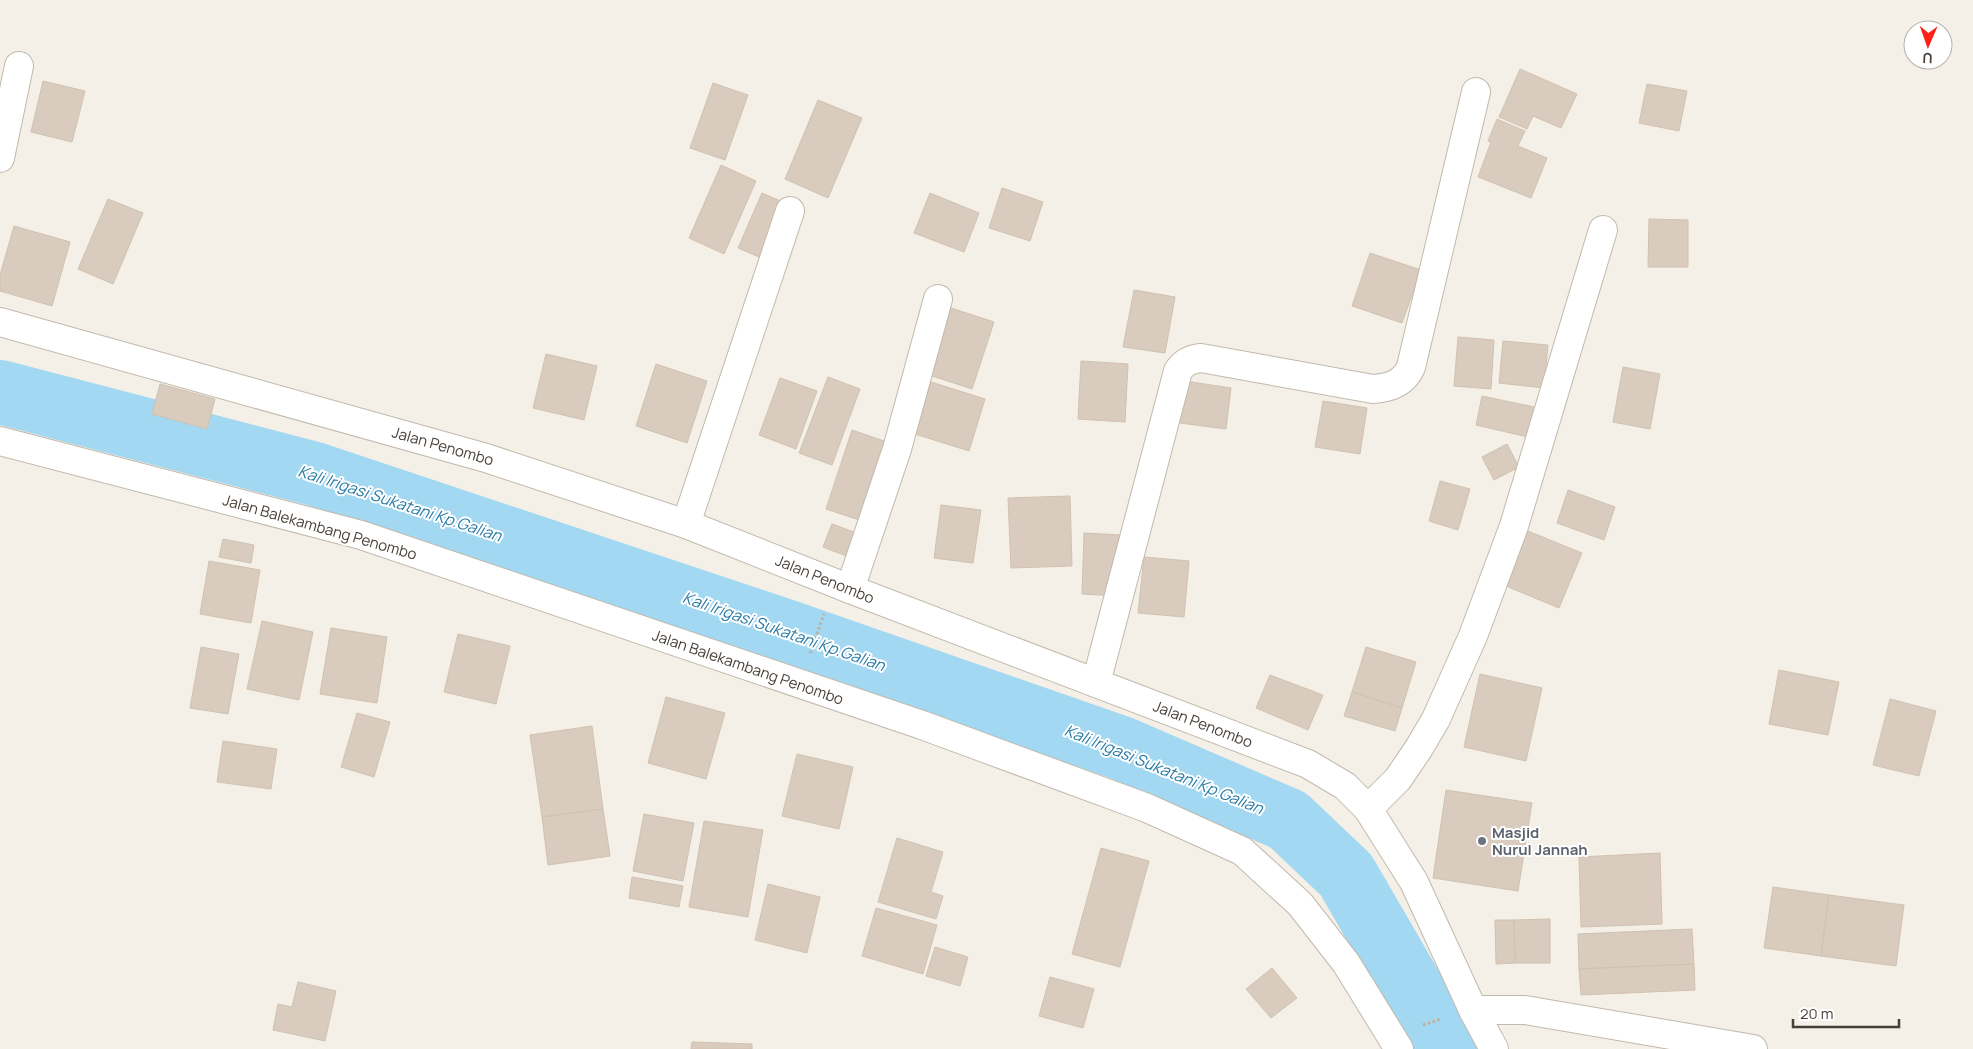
<svg xmlns="http://www.w3.org/2000/svg" width="1973" height="1049" font-family="Manrope,sans-serif">
<style>
.lines{fill:none;stroke-linecap:round;stroke-linejoin:round}
.river{stroke:#a2d8f1;stroke-width:64}
.building{fill:#d9ccbf;stroke:#d1c1af}
.minor-casing{stroke:#c2b9ac;stroke-width:30}
.tertiary-casing{stroke:#c2b9ac;stroke-width:30}
.path{stroke:#c1b09a;stroke-width:3;stroke-dasharray:2.5 2.5;stroke-linecap:butt}
.minor{stroke:#fff;stroke-width:28}
.tertiary{stroke:#fff;stroke-width:28}
.worship-dot{fill:#6b7280;stroke:#fff;stroke-width:2}
.labels{text-anchor:middle;dominant-baseline:central;stroke-width:4;stroke-linejoin:round;paint-order:stroke}
.street-label{font-size:15px;fill:#473f36;stroke:#fff}
.worship-label{font-size:15px;font-weight:bold;fill:#5b616d;stroke:#fff;text-anchor:start}
.water-label{font-size:16px;font-style:italic;fill:#2a7ca5;stroke:#fff}
</style>
<rect width="100%" height="100%" fill="#f4efe7"/>
<g class="lines">
<!-- river -->
<polyline class="river" points="0,392 315,474 794,634 1121,748 1288,820 1346,875 1447,1049"/>
</g>
<!-- building -->
<g class="building">
<polygon points="1520,69 1577,94 1561,128 1533,116 1527,129 1499,117"/>
<polygon points="43,81 85,91 72,142 31,132"/>
<polygon points="713,83 748,95 725,160 690,148"/>
<polygon points="1647,84 1687,91 1679,131 1639,123"/>
<polygon points="818,100 862,118 828,198 785,179"/>
<polygon points="1497,119 1525,131 1518,146 1547,158 1531,198 1478,177 1491,142 1488,141"/>
<polygon points="721,165 756,181 724,254 689,238"/>
<polygon points="1002,188 1043,202 1030,241 989,228"/>
<polygon points="762,193 783,202 759,257 738,248"/>
<polygon points="930,193 979,213 964,252 914,233"/>
<polygon points="108,199 143,213 113,284 78,269"/>
<polygon points="1649,219 1688,220 1688,267 1648,267"/>
<polygon points="14,226 70,242 52,306 0,291 0,275"/>
<polygon points="1370,253 1421,270 1402,323 1352,306"/>
<polygon points="1134,290 1175,297 1165,353 1123,347"/>
<polygon points="948,307 994,322 972,389 926,374"/>
<polygon points="1458,337 1494,340 1491,389 1454,386"/>
<polygon points="1503,341 1548,345 1544,388 1499,383"/>
<polygon points="546,354 597,366 584,420 533,408"/>
<polygon points="1081,361 1128,364 1125,422 1078,419"/>
<polygon points="656,364 707,381 687,443 636,426"/>
<polygon points="1623,367 1660,374 1650,429 1613,422"/>
<polygon points="828,377 860,389 832,465 799,453"/>
<polygon points="780,378 817,391 796,449 759,435"/>
<polygon points="1185,381 1231,388 1226,429 1180,423"/>
<polygon points="931,382 985,399 969,451 915,434"/>
<polygon points="160,384 215,399 207,429 152,414"/>
<polygon points="1482,396 1539,408 1532,438 1476,425"/>
<polygon points="1323,401 1367,408 1360,454 1315,447"/>
<polygon points="852,430 887,442 862,521 826,509"/>
<polygon points="1507,444 1519,467 1494,480 1482,457"/>
<polygon points="1440,481 1470,489 1458,530 1429,521"/>
<polygon points="1568,490 1615,507 1604,540 1557,523"/>
<polygon points="1070,496 1072,566 1011,568 1008,498"/>
<polygon points="941,505 981,510 973,563 934,558"/>
<polygon points="832,524 862,535 854,559 823,547"/>
<polygon points="1523,529 1582,553 1559,608 1501,584"/>
<polygon points="1084,533 1122,535 1119,596 1082,594"/>
<polygon points="223,539 254,545 251,563 219,557"/>
<polygon points="1144,557 1189,561 1184,617 1138,613"/>
<polygon points="209,561 260,570 251,623 200,614"/>
<polygon points="262,621 313,632 299,700 247,689"/>
<polygon points="331,628 387,637 377,703 320,694"/>
<polygon points="458,634 510,646 496,704 444,692"/>
<polygon points="201,647 239,654 228,714 190,708"/>
<polygon points="1366,647 1416,662 1402,708 1352,692"/>
<polygon points="1779,670 1839,682 1828,735 1769,724"/>
<polygon points="1480,674 1542,688 1526,761 1464,747"/>
<polygon points="1270,675 1323,695 1308,730 1256,708"/>
<polygon points="1352,692 1402,708 1395,731 1344,716"/>
<polygon points="666,697 725,713 706,779 648,763"/>
<polygon points="1890,699 1936,711 1919,776 1873,765"/>
<polygon points="357,713 390,722 374,777 341,767"/>
<polygon points="592,726 603,809 542,817 530,735"/>
<polygon points="223,741 277,749 271,789 217,782"/>
<polygon points="797,754 853,767 839,829 782,816"/>
<polygon points="1446,790 1532,803 1518,891 1433,878"/>
<polygon points="603,809 610,856 548,865 542,817"/>
<polygon points="644,814 694,823 683,881 633,871"/>
<polygon points="704,821 763,830 748,917 689,907"/>
<polygon points="897,838 943,852 931,892 943,896 936,919 878,902"/>
<polygon points="1101,848 1149,861 1120,967 1072,954"/>
<polygon points="1660,853 1662,924 1581,927 1579,857"/>
<polygon points="632,877 683,886 679,907 629,898"/>
<polygon points="768,884 820,897 807,953 755,940"/>
<polygon points="1773,887 1829,895 1821,956 1764,948"/>
<polygon points="1829,895 1904,905 1896,966 1821,956"/>
<polygon points="876,908 937,925 923,974 862,956"/>
<polygon points="1550,919 1550,963 1515,963 1514,920"/>
<polygon points="1495,920 1514,920 1515,963 1496,964"/>
<polygon points="1692,929 1694,964 1579,969 1578,934"/>
<polygon points="935,947 968,957 960,986 926,976"/>
<polygon points="1694,964 1695,990 1581,995 1579,969"/>
<polygon points="1272,968 1297,998 1271,1018 1246,989"/>
<polygon points="1050,977 1094,989 1083,1028 1039,1016"/>
<polygon points="298,982 336,991 325,1041 273,1030 278,1004 292,1007"/>
<polygon points="692,1042 752,1044 752,1049 691,1049"/>
</g>
<g class="lines">
<!-- minor casing -->
<g class="minor-casing">
<g id="minor">
<polyline points="0,158 19,66"/>
<polyline points="0,322 486,458 686,524 850,589 1308,764 1345,786 1368,809 1414,882 1473,1010 1494,1049"/>
<polyline points="686,524 790,211"/>
<polyline points="850,589 897,449 938,299"/>
<path d="M1096,683L1178,371C1184,362 1191,359 1201,358L1373,389C1390,388 1404,383 1411,367L1476,92"/>
<polyline points="1368,809 1398,779 1419,748 1436,719 1473,636 1514,526 1603,230"/>
<polyline points="1473,1010 1525,1010 1753,1049"/>
</g>
</g>
<!-- tertiary casing -->
<g class="tertiary-casing">
<polyline id="tertiary" points="0,441 361,535 922,725 1147,808 1242,851 1300,904 1346,963 1399,1049"/>
</g>
<!-- path -->
<g class="path">
<polyline points="810,653 824,614"/>
<polyline points="1423,1025 1441,1019"/>
</g>
<!-- minor -->
<use href="#minor" class="minor"/>
<!-- tertiary -->
<use href="#tertiary" class="tertiary"/>
</g>
<!-- markers -->
<circle class="worship-dot" cx="1482" cy="841" r="5"/>
<g class="labels">
<!-- street labels -->
<g class="street-label">
<text transform="translate(443 446) rotate(16)">Jalan Penombo</text>
<text transform="translate(320 527) rotate(16)">Jalan Balekambang Penombo</text>
<text transform="translate(825 579) rotate(22)">Jalan Penombo</text>
<text transform="translate(748 667) rotate(19)">Jalan Balekambang Penombo</text>
<text transform="translate(1203 724) rotate(21)">Jalan Penombo</text>
</g>
<!-- worship labels -->
<g class="worship-label">
<text x="1492" y="832">Masjid<tspan x="1492" dy="17">Nurul Jannah</tspan></text>
</g>
<!-- water labels -->
<g class="water-label">
<text transform="translate(400 503) rotate(18)">Kali Irigasi Sukatani Kp.Galian</text>
<text transform="translate(784 631) rotate(19)">Kali Irigasi Sukatani Kp.Galian</text>
<text transform="translate(1164 769) rotate(22)">Kali Irigasi Sukatani Kp.Galian</text>
</g>
</g>
<!-- north arrow -->
<g transform="translate(1928 45) rotate(182)"><circle r="24" fill="#ffffff" stroke="#b5b2af"/>
<path d="M0-4L9 19L0 12L-9 19Z" fill="#fd2215"/>
<text y="-8" font-size="14" font-weight="bold" text-anchor="middle" fill="#473f36">U</text>
</g>
<!-- scale -->
<path d="M1793 1019v8h106v-8" fill="none" stroke="#473f36" stroke-width="2.5"/>
<text x="1800" y="1019" font-size="15" fill="#473f36" stroke="#ffffff" stroke-width="4" paint-order="stroke">20 m</text>
</svg>
